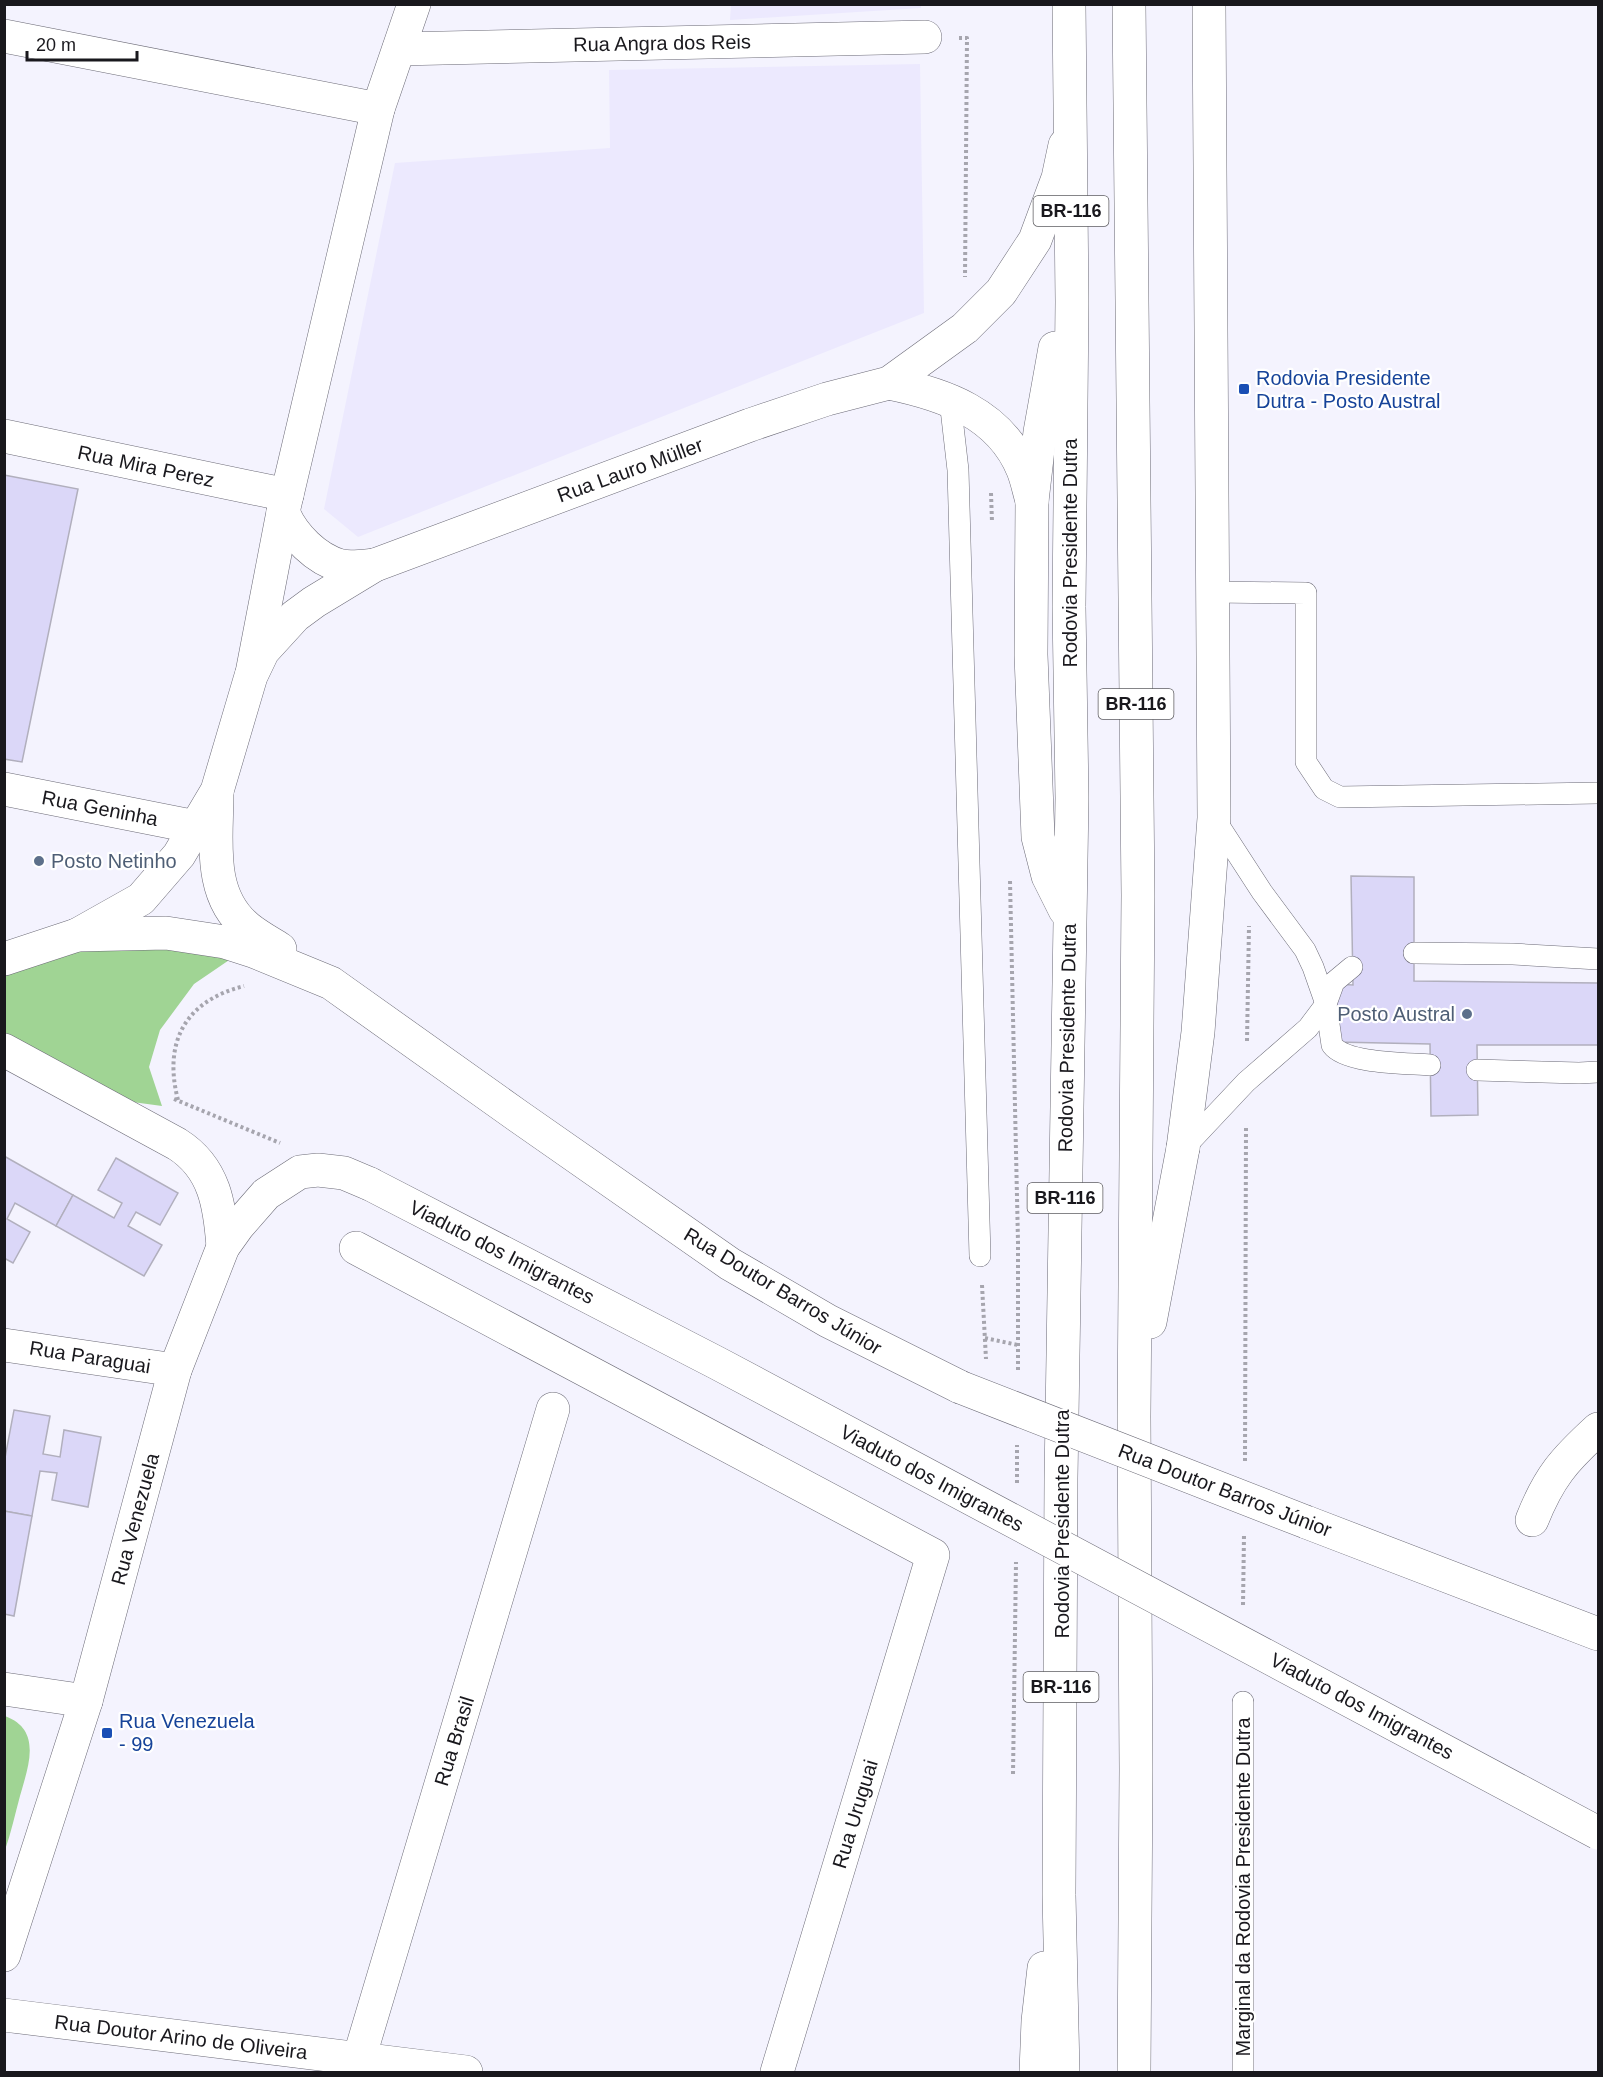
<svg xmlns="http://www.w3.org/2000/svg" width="1603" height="2077" font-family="Helvetica,sans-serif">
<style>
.built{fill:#ece9fe}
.green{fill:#a0d494}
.building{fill:#dbd7f8;stroke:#b1afbd;stroke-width:1.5}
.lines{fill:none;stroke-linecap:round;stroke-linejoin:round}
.lane-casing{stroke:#6c6b77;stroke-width:22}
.street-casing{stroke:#6c6b77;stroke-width:34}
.secondary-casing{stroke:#6c6b77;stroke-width:34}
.highway-casing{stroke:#6c6b77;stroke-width:34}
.path{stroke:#a6a5ae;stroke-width:4;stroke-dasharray:3 3;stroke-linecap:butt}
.lane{stroke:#fff;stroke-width:21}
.street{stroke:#fff;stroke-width:33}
.secondary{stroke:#fff;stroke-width:33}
.highway{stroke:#fff;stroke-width:33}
.secondary-bridge-casing{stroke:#6c6b77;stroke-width:34;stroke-linecap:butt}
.secondary-bridge{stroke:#fff;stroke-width:33}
.transit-dot{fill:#1a4fb4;stroke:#fff;stroke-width:2}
.service-dot{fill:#5c6f8a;stroke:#fff;stroke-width:2}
.labels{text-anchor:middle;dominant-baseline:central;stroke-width:4.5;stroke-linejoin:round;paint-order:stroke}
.shield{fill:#fff;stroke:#5e5d61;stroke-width:1.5}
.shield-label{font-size:18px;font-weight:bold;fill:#19181d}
.street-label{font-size:20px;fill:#19181d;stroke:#fff}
.transit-label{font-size:20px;fill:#164399;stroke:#fff;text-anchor:start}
.service-label{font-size:20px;fill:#4e5e75;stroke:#fff;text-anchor:start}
</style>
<rect width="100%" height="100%" fill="#f4f3fe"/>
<!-- built -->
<g class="built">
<polygon points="731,5 921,4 921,8 730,20"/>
<polygon points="920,64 924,313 358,537 324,509 395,163 610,148 609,70"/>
</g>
<!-- green -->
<g class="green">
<polygon points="95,941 238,954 194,984 160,1030 149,1067 162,1106 125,1101 5,1034 5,970"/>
<path d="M5,1716C43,1730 28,1767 20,1796C15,1814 11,1833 5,1850Z"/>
</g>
<!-- building -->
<g class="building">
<polygon points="4,475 78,489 22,762 4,759"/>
<polygon points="1351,876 1414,877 1414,981 1598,983 1598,1045 1477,1045 1478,1115 1431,1116 1430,1044 1336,1042 1334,984 1353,985"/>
<polygon points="4,1156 73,1195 56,1226 15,1203 7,1219 30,1232 13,1263 4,1258"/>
<polygon points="116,1158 178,1193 160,1225 136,1212 128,1226 162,1245 144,1276 56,1226 73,1195 114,1218 122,1203 98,1190"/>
<polygon points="14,1410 50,1416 43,1454 60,1457 64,1430 101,1437 88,1507 52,1500 57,1473 40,1471 32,1516 4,1511 4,1463"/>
<polygon points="4,1511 32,1516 14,1616 4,1614"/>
</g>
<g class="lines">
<!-- lane casing -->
<g class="lane-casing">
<g id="lane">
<polyline points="950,400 958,470 980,1256"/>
<polyline points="1213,592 1306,593 1306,762 1324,789 1340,797 1598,793"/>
<path d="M1214,818L1262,892L1305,950L1313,967L1326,1004L1332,1045C1346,1064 1407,1063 1430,1065"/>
<polyline points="1414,953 1513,954 1598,959"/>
<polyline points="1477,1070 1579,1073 1598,1072"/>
<polyline points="1184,1148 1246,1082 1308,1028 1326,1004 1334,982 1352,967"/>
<polyline points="1243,2072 1243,1702"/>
</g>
</g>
<!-- street casing -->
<g class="street-casing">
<g id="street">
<polyline points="4,36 378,109"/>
<polyline points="399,49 925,37"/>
<polyline points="4,436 287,495"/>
<path d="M283,512C293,536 316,559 341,566C352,568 364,566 375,565"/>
<polyline points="252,673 283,512 378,109 414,4"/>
<polyline points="4,789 196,827"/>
<polyline points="356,1248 933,1555 777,2072"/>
<polyline points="4,1345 175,1370"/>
<path d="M1532,1520C1549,1477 1564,1460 1598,1429"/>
<polyline points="4,1689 86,1701"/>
<polyline points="4,2015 466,2072"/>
<polyline points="355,2072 553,1409"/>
</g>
</g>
<!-- secondary casing -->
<g class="secondary-casing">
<g id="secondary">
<path d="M889,383C943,394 1000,413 1023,470C1027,480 1029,491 1032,501"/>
<path d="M217,793C217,840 207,895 248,928C258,936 269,942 280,949"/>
<polyline points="77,935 141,899 179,855 217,791 251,676 263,651 295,616 314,602 375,565 750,425 827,399 889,383 965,328 1001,292 1035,240 1058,178 1065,145"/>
<polyline points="4,959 77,935 166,933 225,942 253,951 331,983 518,1116 730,1264 828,1321 960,1387"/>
<path d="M4,1050L177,1144C215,1168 220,1206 223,1247"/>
<polyline points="1183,1148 1198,1032 1214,818 1209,4"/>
<polyline points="1306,1522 1598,1634"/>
<polyline points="4,1955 86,1701 175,1370 223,1247 238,1226 266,1194 300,1172 318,1170 344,1173 370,1184"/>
</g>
</g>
<!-- highway casing -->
<g class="highway-casing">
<g id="highway">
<polyline points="1129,4 1138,895 1134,1417 1136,1770 1134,2072"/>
<polyline points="1055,348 1040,432 1032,501 1031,655 1038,837 1048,876 1065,910"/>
<polyline points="1150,1322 1183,1148"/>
<polyline points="1036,2072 1038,2021 1044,1968"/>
<polyline points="1063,2072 1059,1895 1061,1479 1072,798 1069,607 1072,302 1069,4"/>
</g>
</g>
<!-- path -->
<g class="path">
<polyline points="959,38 967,38 965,277"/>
<polyline points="991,493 992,522"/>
<polyline points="1010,881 1018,1242 1018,1372"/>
<polyline points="1247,1041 1249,926"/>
<polyline points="174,1099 280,1143"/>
<path d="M178,1100C163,1042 185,1001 244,986"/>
<polyline points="982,1285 986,1359"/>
<polyline points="985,1338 1018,1345"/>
<polyline points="1245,1461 1246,1127"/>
<polyline points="1017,1483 1017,1445"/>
<polyline points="1243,1605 1244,1535"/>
<polyline points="1013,1774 1016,1562"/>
</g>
<!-- lane -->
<use href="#lane" class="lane"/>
<!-- street -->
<use href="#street" class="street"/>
<!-- secondary -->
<use href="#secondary" class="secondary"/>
<!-- highway -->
<use href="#highway" class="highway"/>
<!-- secondary-bridge casing -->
<g class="secondary-bridge-casing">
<g id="secondary-bridge">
<polyline points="370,1184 717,1363 1598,1833"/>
<polyline points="960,1387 1306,1522"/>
</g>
</g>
<!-- secondary-bridge -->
<use href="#secondary-bridge" class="secondary-bridge"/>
</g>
<!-- markers -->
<g class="transit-dot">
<rect x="1238" y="383" width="12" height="12" rx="3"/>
<rect x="101" y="1727" width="12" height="12" rx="3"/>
</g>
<g class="service-dot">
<circle cx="39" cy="861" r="6"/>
<circle cx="1467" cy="1014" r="6"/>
</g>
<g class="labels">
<!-- shield labels -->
<g class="shield">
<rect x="1033.5" y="196" width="75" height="30" rx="4.5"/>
<rect x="1098.5" y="689" width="75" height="30" rx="4.5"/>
<rect x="1027.5" y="1183" width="75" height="30" rx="4.5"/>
<rect x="1023.5" y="1672" width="75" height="30" rx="4.5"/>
</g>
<g class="shield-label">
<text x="1071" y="211">BR-116</text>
<text x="1136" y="704">BR-116</text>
<text x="1065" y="1198">BR-116</text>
<text x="1061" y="1687">BR-116</text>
</g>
<!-- street labels -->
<g class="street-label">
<text transform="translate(662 43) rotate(-1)">Rua Angra dos Reis</text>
<text transform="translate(146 466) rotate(12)">Rua Mira Perez</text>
<text transform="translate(630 470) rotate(-20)">Rua Lauro Müller</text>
<text transform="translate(1070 553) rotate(-90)">Rodovia Presidente Dutra</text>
<text transform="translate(100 808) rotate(11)">Rua Geninha</text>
<text transform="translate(1067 1038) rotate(-89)">Rodovia Presidente Dutra</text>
<text transform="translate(502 1252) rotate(27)">Viaduto dos Imigrantes</text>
<text transform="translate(783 1291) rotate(31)">Rua Doutor Barros Júnior</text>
<text transform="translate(90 1357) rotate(9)">Rua Paraguai</text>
<text transform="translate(932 1478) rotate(28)">Viaduto dos Imigrantes</text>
<text transform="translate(1225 1490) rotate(21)">Rua Doutor Barros Júnior</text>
<text transform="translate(135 1519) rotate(-75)">Rua Venezuela</text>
<text transform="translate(1062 1524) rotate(-90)">Rodovia Presidente Dutra</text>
<text transform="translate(1362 1706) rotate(28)">Viaduto dos Imigrantes</text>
<text transform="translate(454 1741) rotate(-73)">Rua Brasil</text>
<text transform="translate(855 1814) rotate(-73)">Rua Uruguai</text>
<text transform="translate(1243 1887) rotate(-90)">Marginal da Rodovia Presidente Dutra</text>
<text transform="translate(181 2037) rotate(7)">Rua Doutor Arino de Oliveira</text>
</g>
<!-- transit labels -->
<g class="transit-label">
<text x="1256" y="378">Rodovia Presidente<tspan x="1256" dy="23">Dutra - Posto Austral</tspan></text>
<text x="119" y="1721">Rua Venezuela<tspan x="119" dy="23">- 99</tspan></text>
</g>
<!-- service labels -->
<g class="service-label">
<text x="51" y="861">Posto Netinho</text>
<text x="1455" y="1014" text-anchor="end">Posto Austral</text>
</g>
</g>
<!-- border -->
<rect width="1603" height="2077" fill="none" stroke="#19181d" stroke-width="12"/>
<!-- scale -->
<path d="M27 51v9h110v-9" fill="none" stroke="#19181d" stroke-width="3"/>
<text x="36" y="51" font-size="18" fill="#19181d" stroke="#ffffff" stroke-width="4.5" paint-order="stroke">20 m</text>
</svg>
